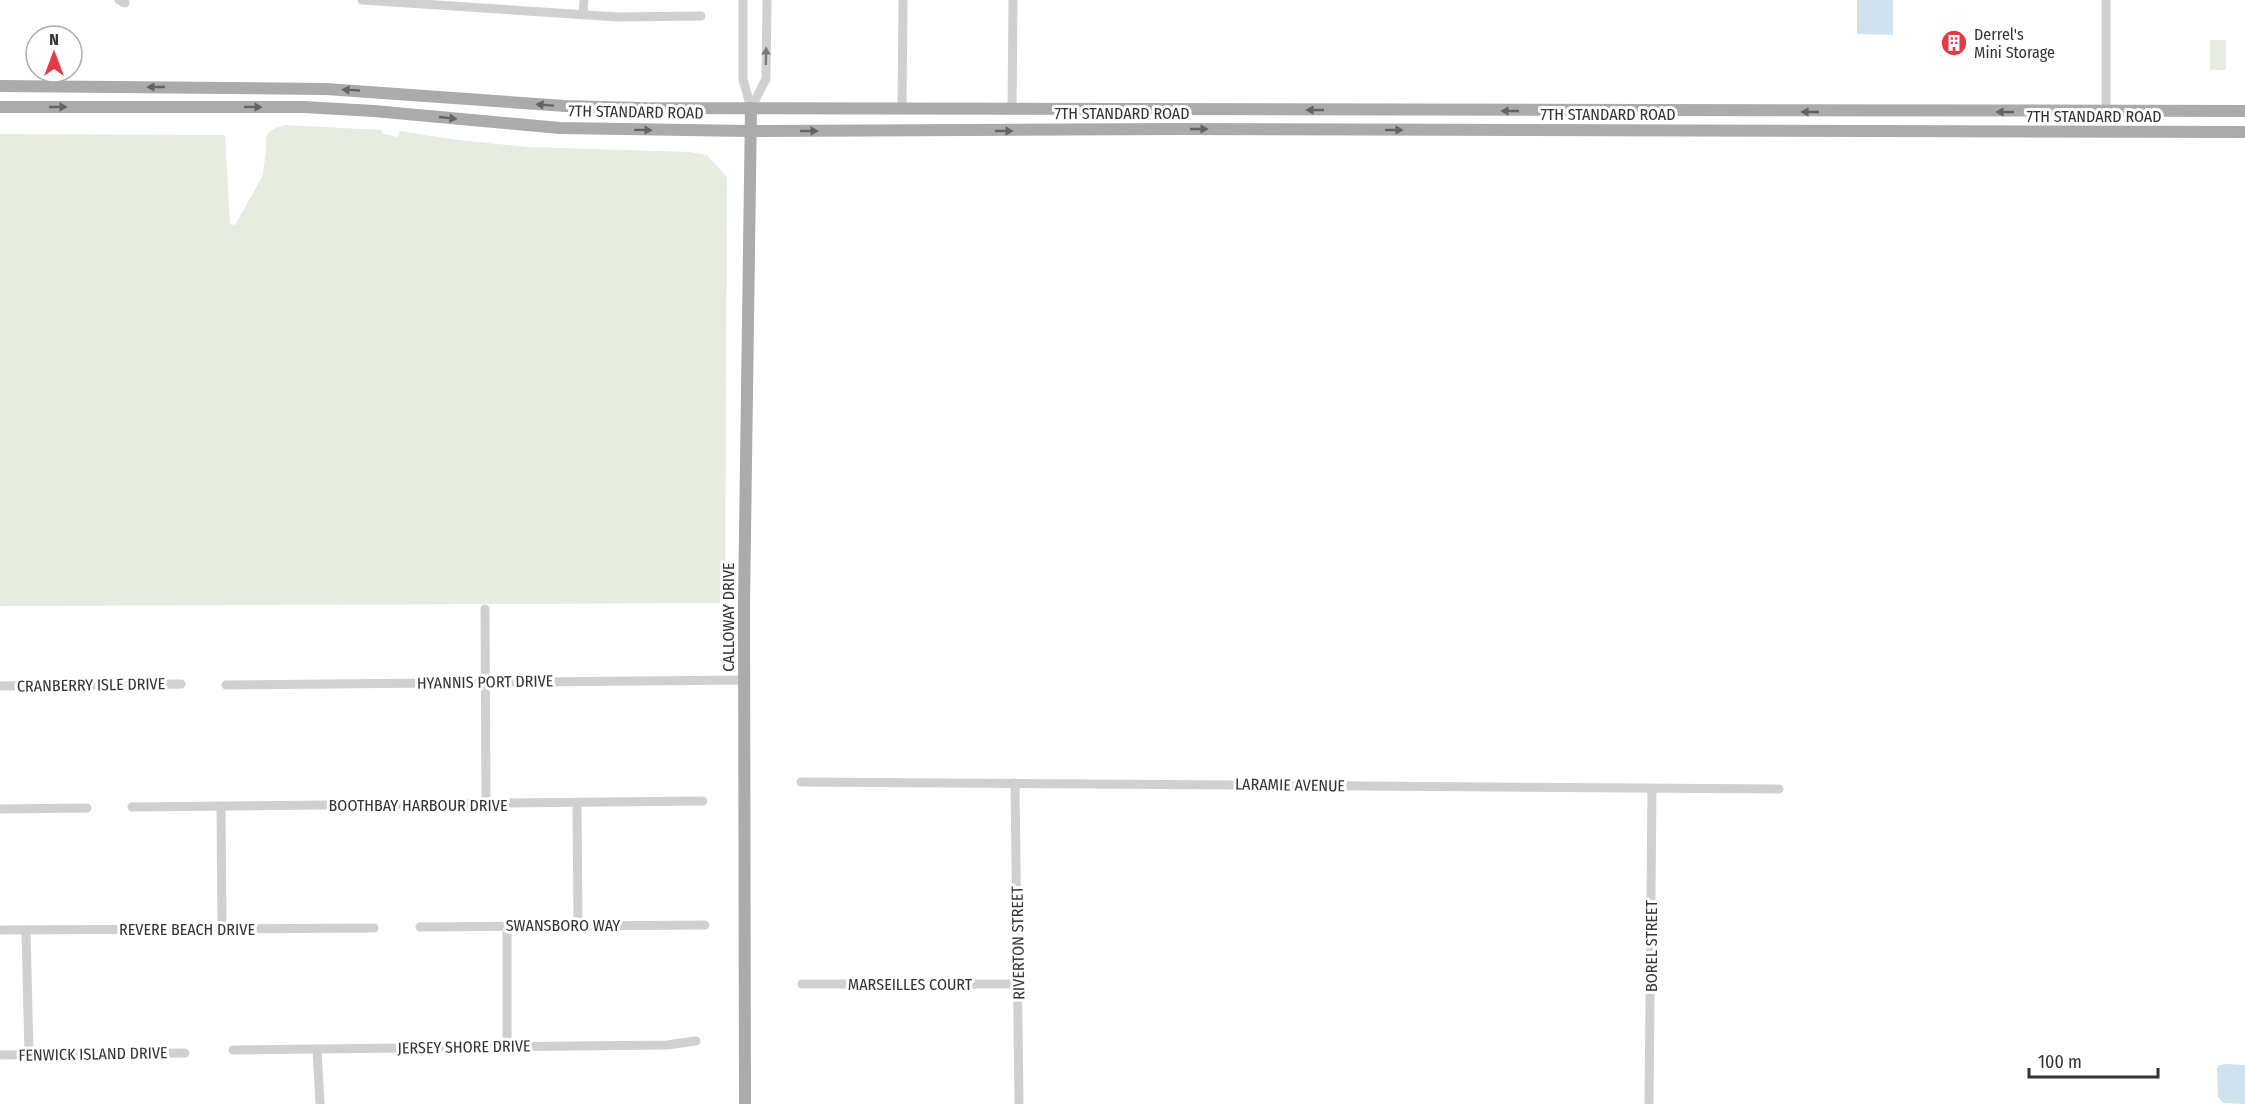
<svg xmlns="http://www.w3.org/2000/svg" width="2245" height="1104" font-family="'Fira Sans Condensed',sans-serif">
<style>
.green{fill:#e6ecdf}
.water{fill:#cfe2ee}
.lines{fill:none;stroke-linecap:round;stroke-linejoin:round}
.minor{stroke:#d0d0d0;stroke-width:9}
.major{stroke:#ababab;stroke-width:12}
.oneway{fill:#7a7a7a}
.oneway2{fill:#636363}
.labels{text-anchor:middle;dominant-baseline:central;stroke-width:6;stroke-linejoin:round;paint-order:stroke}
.poi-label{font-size:16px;fill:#333;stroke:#fff;text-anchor:start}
.street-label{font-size:16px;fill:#333;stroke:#fff}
</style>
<rect width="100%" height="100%" fill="#fff"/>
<!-- green -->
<g class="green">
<rect x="2210" y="40" width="16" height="30"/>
<polygon points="285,125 381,130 383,134 398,137 400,131 458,140 528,147 690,152 707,155 727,177 725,603 0,606 0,134 225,135 230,224 235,225 262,177 266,153 266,137 269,132 276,128"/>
</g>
<!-- water -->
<g class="water">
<polygon points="1857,0 1893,0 1893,35 1857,34"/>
<polygon points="2227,1064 2245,1065 2245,1104 2223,1103 2218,1097 2217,1068 2219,1065"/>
</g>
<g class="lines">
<!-- minor -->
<g class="minor">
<polyline points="119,0 125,3"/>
<polyline points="362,0 618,17 701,16"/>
<polyline points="743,0 743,79 751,108"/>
<polyline points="583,14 584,0"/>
<polyline points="751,108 766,79 767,0"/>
<polyline points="902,109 903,0"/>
<polyline points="1012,110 1013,0"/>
<polyline points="2106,112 2106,0"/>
<polyline points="485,609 486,804"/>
<polyline points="226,685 744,680"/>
<polyline points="0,686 181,684"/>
<polyline points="801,782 1779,789"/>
<polyline points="1015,783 1019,1104"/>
<polyline points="577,804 578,925"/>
<polyline points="221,806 222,929"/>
<polyline points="132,807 703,801"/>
<polyline points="0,809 87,808"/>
<polyline points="507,925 507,1047"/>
<polyline points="420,927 705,925"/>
<polyline points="0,930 374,928"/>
<polyline points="26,930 29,1054"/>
<polyline points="802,984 1018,984"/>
<polyline points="317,1049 320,1104"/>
<polyline points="233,1050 667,1045 696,1041"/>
<polyline points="0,1055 185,1053"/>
<polyline points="1649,1104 1652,789"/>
</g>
<!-- major -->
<g class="major">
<polyline points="0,86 326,89 565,106 640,108 2245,111"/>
<polyline points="0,107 304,107 374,111 560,128 750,131 1177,129 2245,132"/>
<polyline points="745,1104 744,605 751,108"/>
</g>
</g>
<!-- one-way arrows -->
<defs><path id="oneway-solid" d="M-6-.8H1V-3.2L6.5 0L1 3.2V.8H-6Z" transform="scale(1.5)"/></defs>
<use class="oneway" href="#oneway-solid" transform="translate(766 56) rotate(-89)"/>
<g class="oneway2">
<use href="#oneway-solid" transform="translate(156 87) rotate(-180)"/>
<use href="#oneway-solid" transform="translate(351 90) rotate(-177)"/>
<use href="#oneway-solid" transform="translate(545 105) rotate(-176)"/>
<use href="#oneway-solid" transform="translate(58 107)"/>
<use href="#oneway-solid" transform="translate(253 107) rotate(1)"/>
<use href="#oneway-solid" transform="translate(1315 110) rotate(-180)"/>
<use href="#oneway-solid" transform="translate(1510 111) rotate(-180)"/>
<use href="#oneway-solid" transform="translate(1810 112) rotate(-180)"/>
<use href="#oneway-solid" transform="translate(2005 112) rotate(-180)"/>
<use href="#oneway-solid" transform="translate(448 118) rotate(6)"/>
<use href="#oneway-solid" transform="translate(1199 129)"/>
<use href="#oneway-solid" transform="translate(643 130) rotate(1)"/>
<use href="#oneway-solid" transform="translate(1394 130)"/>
<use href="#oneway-solid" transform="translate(809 131)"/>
<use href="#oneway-solid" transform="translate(1004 131)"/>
</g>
<!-- icons -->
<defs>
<g id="building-disc" transform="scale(1.35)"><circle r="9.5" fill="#e63946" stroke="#fff"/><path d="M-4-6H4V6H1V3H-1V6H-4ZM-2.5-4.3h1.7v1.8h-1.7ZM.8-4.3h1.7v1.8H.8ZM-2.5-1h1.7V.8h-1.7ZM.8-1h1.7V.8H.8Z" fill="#fff"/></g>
</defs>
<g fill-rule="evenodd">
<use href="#building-disc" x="1954" y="43"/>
</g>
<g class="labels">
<!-- poi labels -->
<g class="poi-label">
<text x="1974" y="34">Derrel's<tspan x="1974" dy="18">Mini Storage</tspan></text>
</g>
<!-- street labels -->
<g class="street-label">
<text transform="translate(636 112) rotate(1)">7TH STANDARD ROAD</text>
<text x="1122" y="113">7TH STANDARD ROAD</text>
<text x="1608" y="114">7TH STANDARD ROAD</text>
<text x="2094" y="116">7TH STANDARD ROAD</text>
<text transform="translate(728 617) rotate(-90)">CALLOWAY DRIVE</text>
<text transform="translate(485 682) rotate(-1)">HYANNIS PORT DRIVE</text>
<text transform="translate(91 685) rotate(-1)">CRANBERRY ISLE DRIVE</text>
<text transform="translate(1290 785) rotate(1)">LARAMIE AVENUE</text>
<text x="418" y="805">BOOTHBAY HARBOUR DRIVE</text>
<text x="563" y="925">SWANSBORO WAY</text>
<text x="187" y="929">REVERE BEACH DRIVE</text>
<text transform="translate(1018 943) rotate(-91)">RIVERTON STREET</text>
<text transform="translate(1651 946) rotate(-90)">BOREL STREET</text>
<text x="910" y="984">MARSEILLES COURT</text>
<text transform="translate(464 1047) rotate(-1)">JERSEY SHORE DRIVE</text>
<text transform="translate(93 1054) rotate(-1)">FENWICK ISLAND DRIVE</text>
</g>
</g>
<!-- north arrow -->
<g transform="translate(54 54)"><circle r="28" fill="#ffffff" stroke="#adadad" stroke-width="1.5"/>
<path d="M0-4.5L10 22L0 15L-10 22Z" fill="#e63946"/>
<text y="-9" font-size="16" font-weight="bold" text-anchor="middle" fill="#333333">N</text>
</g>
<!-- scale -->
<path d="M2029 1068v9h129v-9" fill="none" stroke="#333333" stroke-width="3"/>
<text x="2038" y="1068" font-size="18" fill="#333333" stroke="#ffffff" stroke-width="4.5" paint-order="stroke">100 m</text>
</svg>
